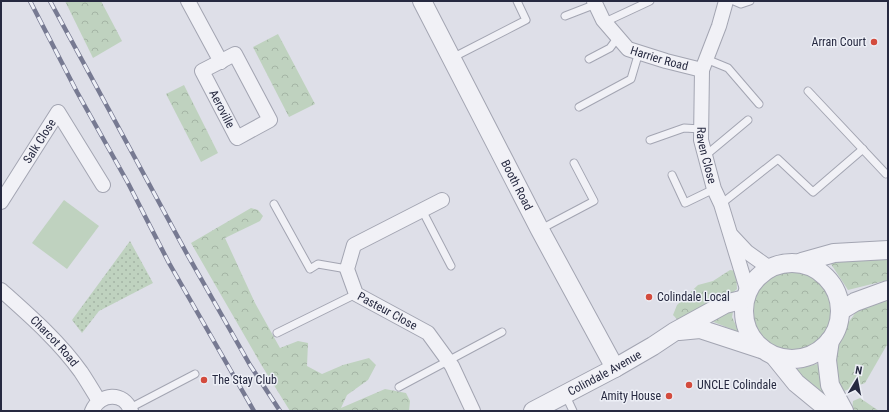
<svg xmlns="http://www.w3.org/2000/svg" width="889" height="412" font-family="'Roboto Condensed',sans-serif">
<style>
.grass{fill:url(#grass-dots)}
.forest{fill:url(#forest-crowns)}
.park{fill:#bfd2bf}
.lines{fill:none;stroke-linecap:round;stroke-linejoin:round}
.service-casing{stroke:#a3a5b2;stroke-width:9}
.minor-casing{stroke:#a3a5b2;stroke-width:16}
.tertiary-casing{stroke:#a3a5b2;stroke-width:20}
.service{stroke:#f1f1f6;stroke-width:7}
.minor{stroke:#f1f1f6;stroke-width:14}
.tertiary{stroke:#f1f1f6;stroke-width:18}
.rail-casing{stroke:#777a92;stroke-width:4.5}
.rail{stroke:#edeff6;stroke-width:3;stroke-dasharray:9;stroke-linecap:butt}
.poi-dot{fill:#d34b3d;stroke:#edeff6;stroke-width:1.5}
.labels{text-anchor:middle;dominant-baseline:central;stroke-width:3;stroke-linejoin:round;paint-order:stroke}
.poi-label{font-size:12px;fill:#262940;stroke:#edeff6;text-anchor:start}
.street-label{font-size:12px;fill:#262940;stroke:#edeff6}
</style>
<defs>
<pattern id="grass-dots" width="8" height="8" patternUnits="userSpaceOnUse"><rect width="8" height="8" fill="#bfd2bf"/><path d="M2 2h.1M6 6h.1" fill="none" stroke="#a4b4a5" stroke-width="1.8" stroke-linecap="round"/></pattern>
<pattern id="forest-crowns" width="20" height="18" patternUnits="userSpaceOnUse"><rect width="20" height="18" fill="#bfd2bf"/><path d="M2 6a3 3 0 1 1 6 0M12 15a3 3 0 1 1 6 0" fill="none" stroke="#a4b4a5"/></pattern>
</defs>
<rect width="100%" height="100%" fill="#dedfe8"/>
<!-- grass -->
<polygon class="grass" points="130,241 153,283 99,311 82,333 72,320"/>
<!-- forest -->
<g class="forest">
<polygon points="65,1 101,1 122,41 93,58"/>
<polygon points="278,34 315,104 289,117 253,47"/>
<polygon points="184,85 218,153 201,162 166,94"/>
<polygon points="251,208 258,210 263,216 260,221 225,238 255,303 280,348 298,341 308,343 307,366 322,374 343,365 369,358 376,365 368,380 347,395 341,408 385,389 406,393 410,401 409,411 290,411 262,366 191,243"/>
<polygon points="888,256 888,280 848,290 829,261"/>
<polygon points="730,270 736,271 737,289 724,300 682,324 673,315 677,305 698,285 713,281"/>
<circle cx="792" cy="311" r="39"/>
<polygon points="888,297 888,343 865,383 844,391 834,375 834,351 842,332 862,303"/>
<polygon points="735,301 732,317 739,332 711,321"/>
<polygon points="817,364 824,367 829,394 823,399 795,377 798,369"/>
<polygon points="860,398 879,411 853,411 852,410 853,401"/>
</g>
<!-- park -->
<polygon class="park" points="64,200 99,226 67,269 32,243"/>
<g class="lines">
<!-- service casing -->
<g class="service-casing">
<g id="service">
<polyline points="734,1 741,4 750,1"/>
<polyline points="565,16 596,4"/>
<polyline points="605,22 650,1"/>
<polyline points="452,58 526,20 517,1"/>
<polyline points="589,59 610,48 618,37"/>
<polyline points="706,59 728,68 759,104"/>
<polyline points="808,91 886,174"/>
<polyline points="579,107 631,79 639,52"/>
<polyline points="650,140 684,128 701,129"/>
<polyline points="706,155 748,120"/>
<polyline points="672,175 685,203 714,189"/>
<polyline points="274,204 310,269 318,264 347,269"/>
<polyline points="721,204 778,159 813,192 863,149"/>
<polyline points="422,210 451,266"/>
<polyline points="541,229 594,201 574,163"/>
<polyline points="277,333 356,294"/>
<polyline points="399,387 502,332"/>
<polyline points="565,394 573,411"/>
<polyline points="130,408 195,374"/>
</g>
</g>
<!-- minor casing -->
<g class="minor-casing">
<g id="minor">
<polyline points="188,1 221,62"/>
<path id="s1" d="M594,1L603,20L628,49L666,61L702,70"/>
<path id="s2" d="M726,1L719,26L702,70L701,140L714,189L721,204L747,289"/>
<polygon points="235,54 270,120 237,138 202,71"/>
<path id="s3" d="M442,200L354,245L347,269L356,294L428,333L452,366L473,411"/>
<path id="s4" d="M1,202L58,112L103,185"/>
<polyline points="732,236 747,252 768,267"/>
<path id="s5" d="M1,290C29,315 59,341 81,372C87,381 93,391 99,401"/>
<path d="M92,411C100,393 124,391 131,411"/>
</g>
</g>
<!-- tertiary casing -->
<g class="tertiary-casing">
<g id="tertiary">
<path id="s6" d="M422,1L540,230L615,368"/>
<polyline points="802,262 834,253 888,250"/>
<circle cx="792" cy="311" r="48"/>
<polyline points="840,311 855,302 888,290"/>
<polyline points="679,331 700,329 761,349"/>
<polyline points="830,340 827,360 830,385 844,411"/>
<polyline points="775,357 796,383 830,411"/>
<path id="s7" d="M533,411L615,368L653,346L674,332L725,304L745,299"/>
</g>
</g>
<!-- service -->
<use href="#service" class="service"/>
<!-- minor -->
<use href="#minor" class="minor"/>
<!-- tertiary -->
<use href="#tertiary" class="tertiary"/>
<!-- rail casing -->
<g class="rail-casing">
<g id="rail">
<polyline points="30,1 77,92 128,183 169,263 254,411"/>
<polyline points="50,1 187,254 250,365 280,411"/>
</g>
</g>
<!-- rail -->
<use href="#rail" class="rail"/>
</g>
<!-- markers -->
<g class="poi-dot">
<circle cx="874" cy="42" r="4"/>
<circle cx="649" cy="297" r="4"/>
<circle cx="204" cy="380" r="4"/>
<circle cx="689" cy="385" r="4"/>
<circle cx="669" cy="396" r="4"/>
</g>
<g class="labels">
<!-- poi labels -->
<g class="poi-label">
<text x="866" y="42" text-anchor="end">Arran Court</text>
<text x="657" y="297">Colindale Local</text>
<text x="212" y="380">The Stay Club</text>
<text x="697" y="385">UNCLE Colindale</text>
<text x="661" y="396" text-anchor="end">Amity House</text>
</g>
<!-- street labels -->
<g class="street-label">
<text stroke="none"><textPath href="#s1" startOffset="92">Harrier Road</textPath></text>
<text transform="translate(222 109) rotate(63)">Aeroville</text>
<text stroke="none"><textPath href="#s4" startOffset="72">Salk Close</textPath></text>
<text stroke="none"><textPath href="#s2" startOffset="159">Raven Close</textPath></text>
<text stroke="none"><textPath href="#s6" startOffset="207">Booth Road</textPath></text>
<text stroke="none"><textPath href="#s3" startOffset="186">Pasteur Close</textPath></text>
<text stroke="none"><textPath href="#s5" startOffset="74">Charcot Road</textPath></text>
<text stroke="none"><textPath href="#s7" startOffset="81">Colindale Avenue</textPath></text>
</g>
</g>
<!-- border -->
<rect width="889" height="412" fill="none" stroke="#262940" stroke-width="4"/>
<!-- north arrow -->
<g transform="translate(857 380) rotate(10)" stroke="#edeff6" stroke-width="3" paint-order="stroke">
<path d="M0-3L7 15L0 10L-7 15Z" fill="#262940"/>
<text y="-6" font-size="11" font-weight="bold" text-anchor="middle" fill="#262940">N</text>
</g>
</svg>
